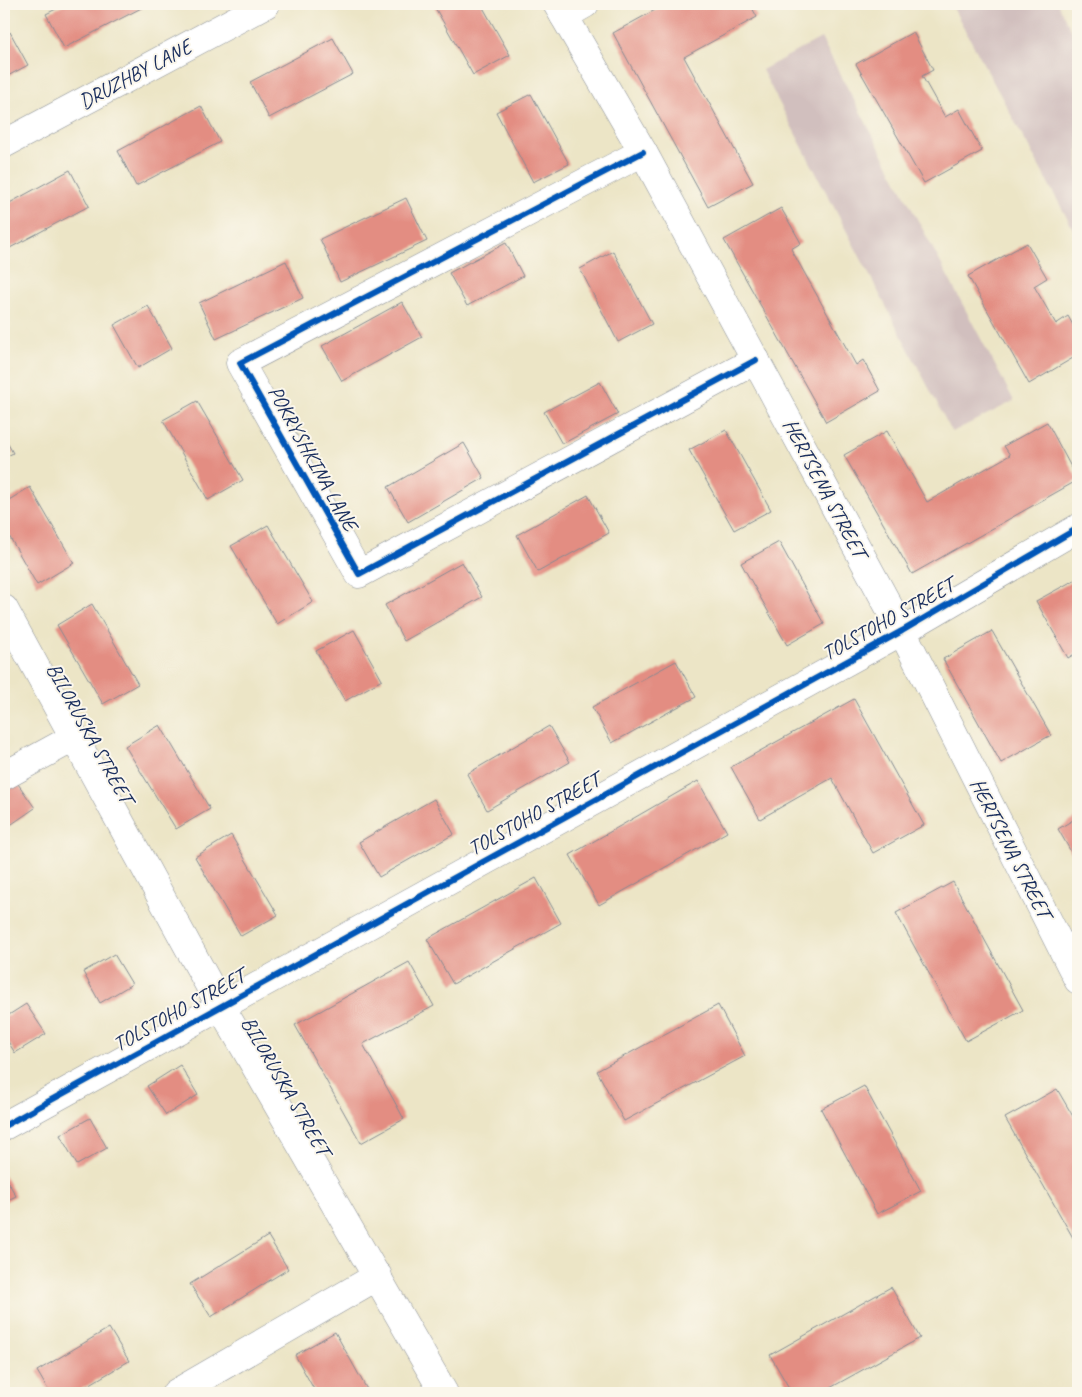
<svg xmlns="http://www.w3.org/2000/svg" width="1082" height="1397" font-family="Caveat,sans-serif">
<style>
.industrial{fill:#d1bfbe}
.building{fill:#e38d82}
.lines{fill:none;stroke-linecap:round;stroke-linejoin:round}
.minor-casing{stroke:#848a92;stroke-width:29}
.minor{stroke:#fff;stroke-width:28}
.cycleway-casing{stroke:#fbf7ec;stroke-width:9}
.cycleway{stroke:#0057b8;stroke-width:6}
.labels{text-anchor:middle;dominant-baseline:central;stroke-width:4;stroke-linejoin:round;paint-order:stroke}
.street-label{font-size:21px;fill:#1b2f5e;stroke:#fbf7ec}
</style>
<rect width="100%" height="100%" fill="#fbf7ec"/>
<filter id="ink" filterUnits="userSpaceOnUse"><feTurbulence type="fractalNoise" baseFrequency=".02" numOctaves="2"/><feDisplacementMap in="SourceGraphic" scale="10" xChannelSelector="R" yChannelSelector="G"/><feConvolveMatrix kernelMatrix="1 2 1 2 8 2 1 2 1" color-interpolation-filters="sRGB"/></filter>
<filter id="wash" filterUnits="userSpaceOnUse"><feTurbulence type="fractalNoise" baseFrequency=".0096" numOctaves="4" result="noise"/><feDisplacementMap in="SourceGraphic" scale="20" xChannelSelector="R" yChannelSelector="G"/><feGaussianBlur stdDeviation="1.12" result="paint"/><feColorMatrix in="noise" values="0 0 0 0 0 0 0 0 0 0 0 0 0 0 0 0 0 1.4 0 .05"/><feComposite in="paint" operator="in"/></filter>
<g filter="url(#wash)">
<rect width="100%" height="100%" fill="#ece5c6"/>
<!-- industrial -->
<g class="industrial">
<polygon points="951,4 1058,4 1078,44 1078,238"/>
<polygon points="821,38 1014,401 952,432 762,70"/>
</g>
<g id="blocks">
<!-- building -->
<g class="building">
<polygon points="66,4 149,4 64,48 46,14"/>
<polygon points="433,4 481,4 510,55 473,75"/>
<polygon points="666,4 750,4 757,17 684,57 753,183 708,207 613,33"/>
<polygon points="10,32 28,65 4,78 4,36"/>
<polygon points="913,32 933,70 922,76 945,117 959,109 982,151 924,183 856,64"/>
<polygon points="333,38 353,74 269,118 250,82"/>
<polygon points="531,94 569,164 533,182 496,112"/>
<polygon points="201,106 220,142 136,186 118,151"/>
<polygon points="70,170 89,206 8,249 4,241 4,206"/>
<polygon points="406,198 427,241 340,282 320,239"/>
<polygon points="781,208 801,243 791,249 856,365 863,360 880,391 826,422 724,240"/>
<polygon points="506,243 523,276 467,306 449,273"/>
<polygon points="1027,243 1047,278 1034,286 1056,324 1068,316 1078,334 1078,355 1029,384 968,276"/>
<polygon points="613,251 652,324 618,342 580,269"/>
<polygon points="286,261 303,298 216,339 199,303"/>
<polygon points="402,302 422,337 342,381 322,346"/>
<polygon points="148,306 172,348 138,368 114,325"/>
<polygon points="600,382 618,414 562,444 544,412"/>
<polygon points="197,401 243,480 208,500 163,420"/>
<polygon points="1047,422 1078,480 912,574 844,455 887,431 927,502 1010,455 1004,446"/>
<polygon points="726,430 771,510 734,530 689,450"/>
<polygon points="4,437 13,453 4,458"/>
<polygon points="464,443 484,478 408,522 388,487"/>
<polygon points="30,487 74,563 37,585 4,527 4,503"/>
<polygon points="588,495 609,533 538,572 517,535"/>
<polygon points="268,525 313,602 277,624 231,546"/>
<polygon points="779,542 824,624 787,645 741,563"/>
<polygon points="462,562 482,597 404,641 385,605"/>
<polygon points="1078,578 1078,652 1068,658 1036,601"/>
<polygon points="92,604 138,684 103,704 57,625"/>
<polygon points="354,630 382,680 345,701 316,651"/>
<polygon points="992,631 1051,735 1001,763 943,659"/>
<polygon points="676,661 696,697 612,743 592,707"/>
<polygon points="854,699 924,825 873,853 832,778 760,819 731,767"/>
<polygon points="160,725 210,809 176,829 125,746"/>
<polygon points="549,726 570,762 487,810 467,774"/>
<polygon points="16,781 35,808 9,826 4,818 4,790"/>
<polygon points="698,781 727,832 599,905 570,855"/>
<polygon points="434,799 454,834 379,877 359,842"/>
<polygon points="1078,817 1078,864 1058,829"/>
<polygon points="231,835 278,915 241,936 195,857"/>
<polygon points="536,878 561,923 453,984 427,939"/>
<polygon points="953,882 1023,1010 966,1041 896,913"/>
<polygon points="114,954 132,984 100,1003 83,972"/>
<polygon points="409,962 434,1006 363,1044 404,1119 361,1143 295,1025"/>
<polygon points="26,1004 46,1034 15,1053 4,1035 4,1018"/>
<polygon points="718,1005 745,1056 624,1121 597,1071"/>
<polygon points="180,1065 198,1095 166,1115 147,1086"/>
<polygon points="864,1086 921,1191 877,1214 821,1109"/>
<polygon points="1057,1089 1078,1125 1078,1242 1076,1243 1005,1118"/>
<polygon points="90,1118 107,1148 77,1165 60,1135"/>
<polygon points="4,1175 16,1196 4,1202"/>
<polygon points="268,1236 288,1269 211,1317 190,1284"/>
<polygon points="891,1287 920,1338 821,1393 792,1393 770,1355"/>
<polygon points="109,1328 129,1361 75,1393 50,1393 37,1371"/>
<polygon points="335,1332 369,1393 316,1393 295,1355"/>
</g>
</g>
</g>
<g filter="url(#ink)">
<use href="#blocks" fill-opacity="0" stroke="#848a92" stroke-width="1"/>
<g class="lines">
<!-- minor casing -->
<g class="minor-casing">
<g id="minor">
<polyline points="557,4 643,152 902,631 1078,980"/>
<polyline points="564,16 585,4"/>
<polyline points="4,144 266,4"/>
<polyline points="643,152 240,363 359,574 756,360"/>
<polyline points="4,609 220,1005 444,1393"/>
<polyline points="4,776 75,737"/>
<polyline points="4,1126 902,631 1078,528"/>
<polyline points="176,1393 378,1276"/>
</g>
</g>
<!-- minor -->
<use href="#minor" class="minor"/>
<!-- cycleway casing -->
<g class="cycleway-casing">
<g id="cycleway">
<polyline points="643,152 240,363 359,574 756,360"/>
<polyline points="4,1126 902,631 1078,528"/>
</g>
</g>
<!-- cycleway -->
<use href="#cycleway" class="cycleway"/>
</g>
</g>
<g class="labels">
<!-- street labels -->
<g class="street-label">
<text transform="translate(135 74) rotate(-28)">DRUZHBY LANE</text>
<text transform="translate(313 458) rotate(61)">POKRYSHKINA LANE</text>
<text transform="translate(825 488) rotate(62)">HERTSENA STREET</text>
<text transform="translate(888 619) rotate(-29)">TOLSTOHO STREET</text>
<text transform="translate(90 733) rotate(61)">BILORUSKA STREET</text>
<text transform="translate(534 814) rotate(-29)">TOLSTOHO STREET</text>
<text transform="translate(1011 848) rotate(63)">HERTSENA STREET</text>
<text transform="translate(179 1010) rotate(-29)">TOLSTOHO STREET</text>
<text transform="translate(286 1086) rotate(60)">BILORUSKA STREET</text>
</g>
</g>
<!-- margin -->
<rect width="1082" height="1397" fill="none" stroke="#fbf7ec" stroke-width="20"/>
</svg>
